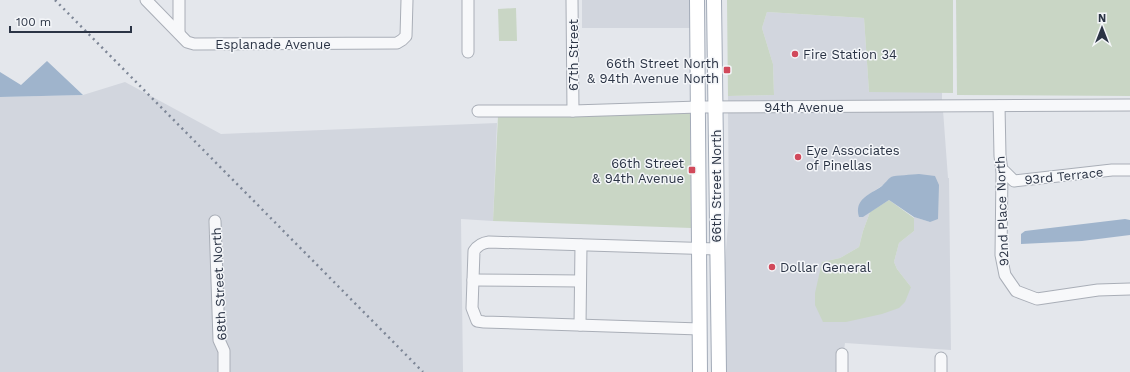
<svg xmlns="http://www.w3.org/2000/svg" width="1130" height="372" font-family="'Work Sans',sans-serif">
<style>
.built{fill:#d2d6de;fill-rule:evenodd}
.green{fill:#c9d6c5}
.water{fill:#9fb4cc}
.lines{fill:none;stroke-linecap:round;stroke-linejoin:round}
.minor-casing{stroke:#a9aeb7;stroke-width:13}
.major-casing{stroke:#a3abb8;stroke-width:16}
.minor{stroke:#f7f8fa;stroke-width:11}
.major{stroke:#fff;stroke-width:14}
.rail{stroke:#7d8696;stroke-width:2.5;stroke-dasharray:2 4;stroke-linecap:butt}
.poi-dot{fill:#d1495b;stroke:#f4f6f9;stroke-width:1.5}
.labels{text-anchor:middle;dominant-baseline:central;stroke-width:3;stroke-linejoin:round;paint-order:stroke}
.street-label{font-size:13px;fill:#2b3445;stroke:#f4f6f9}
.poi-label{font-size:13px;fill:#2b3445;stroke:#f4f6f9;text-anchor:start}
</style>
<rect width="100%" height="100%" fill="#e4e7ec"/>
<!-- built -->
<g class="built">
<rect x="582" y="0" width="108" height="28"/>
<polygon points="767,12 864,18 869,92 942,92 942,101 728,103 728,96 774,95 773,64 762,28"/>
<polygon points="125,82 221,134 497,123 493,221 461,219 463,372 228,372 223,339 219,216 211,217 215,340 220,352 219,372 0,372 0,97 83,95"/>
<path d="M943,110L948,178H949L951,350L845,343L844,350H838V372H725L723,290L729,210L728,112ZM891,177L930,222L914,217V231L899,243L894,262L897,269L911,287L822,262L840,258L859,247L863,231L870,212L863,217L865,197L883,185Z"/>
</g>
<!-- green -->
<g class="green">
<polygon points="727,0 953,0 953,93 869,92 864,18 767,12 762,28 773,64 774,95 728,96"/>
<polygon points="956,0 1130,0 1130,96 957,95"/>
<polygon points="516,8 517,41 499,41 498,9"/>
<polygon points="690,112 691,228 493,221 498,116"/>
<polygon points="889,200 914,218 914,231 899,243 894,262 897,269 911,287 905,302 899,308 882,314 846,322 823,322 815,305 815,293 822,262 840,258 859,247 863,231 870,212"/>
</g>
<!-- water -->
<g class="water">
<polygon points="47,61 83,95 0,97 0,72 21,85"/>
<path d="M919,174L935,176L939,185L938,219L930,222L914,217L889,200L863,217H859C854,199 869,195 882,186C885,183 888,179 891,177C896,175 912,175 919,174Z"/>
<polygon points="1125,219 1130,220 1130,235 1082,241 1021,244 1021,234 1025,231"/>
</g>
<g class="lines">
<!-- minor casing -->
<g class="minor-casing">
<g id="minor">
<polyline points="146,0 187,42 194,44 397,43 402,40 406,36 407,0"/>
<polyline points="468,0 468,52"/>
<polyline points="572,0 573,111"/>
<polyline points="179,33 179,0"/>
<polyline points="999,106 1000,156 1002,171 1001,255 1005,275 1016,291 1037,299 1098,290 1130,289"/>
<polyline points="478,111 573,111 699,107 1130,105"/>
<polyline points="1002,171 1004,171 1014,181 1112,170 1130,170"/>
<polyline points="215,221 219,340 224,351 224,372"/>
<polyline points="473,280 580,281"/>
<polyline points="580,325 581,245"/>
<path d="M700,329L484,322L477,321L472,308L474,251C478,245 482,243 489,242L717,249"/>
<polyline points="842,354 842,372"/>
<polyline points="941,358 941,372"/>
</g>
</g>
<!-- major casing -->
<g class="major-casing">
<g id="major">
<polyline points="697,0 700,372"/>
<polyline points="714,0 719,372"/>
</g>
</g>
<!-- minor -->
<use href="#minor" class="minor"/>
<!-- major -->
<use href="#major" class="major"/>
<!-- rail -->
<polyline class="rail" points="55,0 423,372"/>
</g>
<!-- markers -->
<g class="poi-dot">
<circle cx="795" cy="54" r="4"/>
<rect x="723" y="66" width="8" height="8" rx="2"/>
<circle cx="798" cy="157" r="4"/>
<rect x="688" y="166" width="8" height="8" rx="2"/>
<circle cx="772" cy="267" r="4"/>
</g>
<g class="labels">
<!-- street labels -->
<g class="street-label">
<text x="273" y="44">Esplanade Avenue</text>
<text transform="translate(573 55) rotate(-90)">67th Street</text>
<text x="804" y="107">94th Avenue</text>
<text transform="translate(1064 176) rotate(-6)">93rd Terrace</text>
<text transform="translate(716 186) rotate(-90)">66th Street North</text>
<text transform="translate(1002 211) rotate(-92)">92nd Place North</text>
<text transform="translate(219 284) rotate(-93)">68th Street North</text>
</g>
<!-- poi labels -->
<g class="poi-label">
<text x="803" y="54">Fire Station 34</text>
<text x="719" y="63" text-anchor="end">66th Street North<tspan x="719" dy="15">&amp; 94th Avenue North</tspan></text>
<text x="806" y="150">Eye Associates<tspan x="806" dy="15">of Pinellas</tspan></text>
<text x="684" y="163" text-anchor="end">66th Street<tspan x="684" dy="15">&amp; 94th Avenue</tspan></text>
<text x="780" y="267">Dollar General</text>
</g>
</g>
<!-- north arrow -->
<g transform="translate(1102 28)" stroke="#f4f6f9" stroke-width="3" paint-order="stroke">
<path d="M0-3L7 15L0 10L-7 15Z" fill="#2b3445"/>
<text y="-6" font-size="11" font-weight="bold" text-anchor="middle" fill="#2b3445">N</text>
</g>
<!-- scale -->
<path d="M10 26v6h121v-6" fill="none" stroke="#2b3445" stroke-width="2"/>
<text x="16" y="26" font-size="12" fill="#2b3445" stroke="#f4f6f9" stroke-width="3" paint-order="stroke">100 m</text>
</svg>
